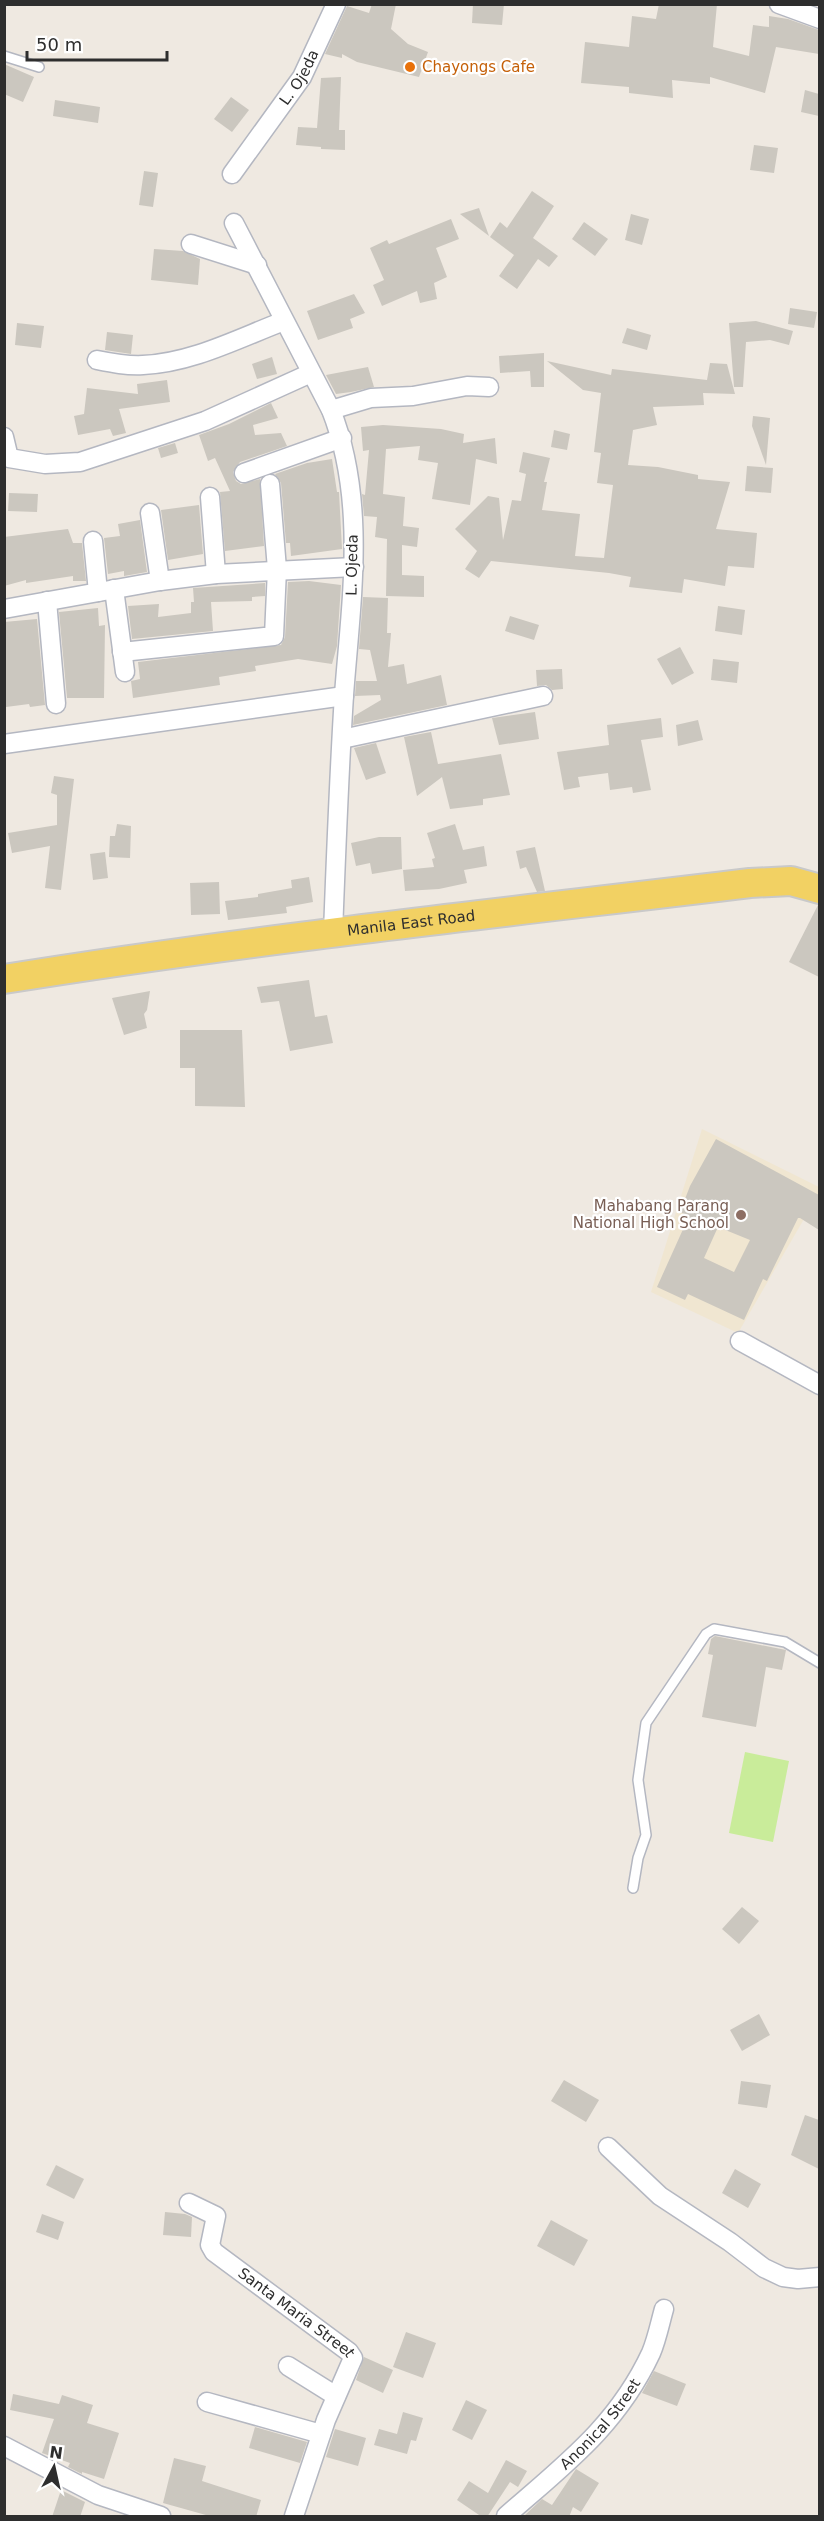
<svg xmlns="http://www.w3.org/2000/svg" width="824" height="2521" font-family="'DejaVu Sans',sans-serif">
<style>
.education{fill:#f0e6d1}
.pitch{fill:#c9ec9a}
.building{fill:#cbc7bf;fill-rule:evenodd}
.lines{fill:none;stroke-linecap:round;stroke-linejoin:round}
.lane-casing{stroke:#b4b7c1;stroke-width:12}
.street-casing{stroke:#b4b7c1;stroke-width:21}
.primary-casing{stroke:#c9c9c9;stroke-width:32}
.lane{stroke:#fff;stroke-width:9}
.street{stroke:#fff;stroke-width:18}
.primary{stroke:#f2d163;stroke-width:28}
.food-dot{fill:#e8710a;stroke:#fff;stroke-width:2}
.education-dot{fill:#8d6e63;stroke:#fff;stroke-width:2}
.labels{text-anchor:middle;dominant-baseline:central;stroke-width:4.5;stroke-linejoin:round;paint-order:stroke}
.food-label{font-size:15px;fill:#c56008;stroke:#fff;text-anchor:start}
.street-label{font-size:15px;fill:#2e2e2e;stroke:#fff}
.education-label{font-size:15px;fill:#785e54;stroke:#fff;text-anchor:end}
</style>
<rect width="100%" height="100%" fill="#efe9e1"/>
<!-- education -->
<polygon class="education" points="702,1129 819,1187 819,1193 738,1333 651,1292"/>
<!-- pitch -->
<polygon class="pitch" points="745,1752 789,1761 773,1842 729,1833"/>
<!-- building -->
<g class="building">
<polygon points="372,4 396,4 391,29 408,44 428,52 419,77 357,62 342,54 342,58 325,54 347,6 369,13"/>
<polygon points="473,4 504,4 502,25 472,23"/>
<polygon points="659,4 717,4 713,47 749,56 753,25 769,27 769,16 788,19 819,30 819,54 776,47 765,93 710,77 710,84 672,80 673,98 629,93 629,87 581,83 585,42 629,47 632,16 656,19"/>
<polygon points="4,64 34,77 23,102 4,94"/>
<polygon points="341,77 339,130 345,130 345,150 321,149 321,147 296,145 298,127 317,128 321,78"/>
<polygon points="805,90 819,94 819,116 801,112"/>
<polygon points="231,97 249,110 232,132 214,119"/>
<polygon points="55,100 100,107 98,123 53,116"/>
<polygon points="754,145 778,148 774,173 750,170"/>
<polygon points="144,171 158,173 153,207 139,205"/>
<polygon points="532,191 554,206 533,238 558,256 549,267 538,259 517,289 499,276 514,255 490,237 500,222 507,228"/>
<polygon points="479,208 489,236 460,214"/>
<polygon points="631,214 649,219 642,245 625,240"/>
<polygon points="451,219 459,239 436,248 447,277 434,283 437,299 420,303 417,291 382,306 373,285 384,280 370,248 387,240 389,244"/>
<polygon points="584,222 608,239 595,256 572,239"/>
<polygon points="154,249 183,251 200,259 198,285 151,280"/>
<polygon points="354,294 365,313 350,319 353,328 318,340 307,311"/>
<polygon points="790,308 817,312 814,328 788,324"/>
<polygon points="756,321 793,331 789,345 770,340 746,342 743,387 734,387 729,323"/>
<polygon points="17,323 44,326 41,348 15,345"/>
<polygon points="627,328 651,335 647,350 622,343"/>
<polygon points="107,332 133,335 131,354 105,350"/>
<polygon points="544,353 544,387 531,387 530,371 500,373 499,356"/>
<polygon points="272,357 277,374 257,379 252,364"/>
<polygon points="547,361 611,375 612,369 707,380 710,363 727,364 735,394 703,393 704,405 653,407 657,425 633,430 628,465 658,467 698,475 698,479 730,482 716,529 757,533 754,568 728,566 725,586 684,579 682,593 629,587 631,577 609,573 491,561 479,578 465,569 477,551 455,529 488,496 499,498 503,540 512,500 521,501 526,474 519,472 523,452 550,458 544,482 547,482 542,510 580,514 575,556 604,558 613,485 597,483 601,453 594,452 601,393 583,390"/>
<polygon points="368,367 374,387 351,392 336,394 326,375"/>
<polygon points="167,380 170,402 119,409 126,433 113,436 110,429 78,435 74,416 84,414 87,388 138,394 137,384"/>
<polygon points="271,403 278,418 253,425 255,435 281,433 287,446 240,462 233,472 236,481 241,484 260,479 264,546 225,551 220,492 230,491 215,458 208,461 199,435 229,424"/>
<polygon points="753,416 770,418 766,465 752,426"/>
<polygon points="383,425 441,429 464,434 463,443 495,438 497,464 476,459 470,505 432,499 438,463 418,460 420,446 386,449 383,494 405,497 403,526 419,528 417,547 402,545 402,575 424,576 424,597 386,596 387,539 375,537 377,517 364,516 362,494 365,495 369,450 363,451 361,427"/>
<polygon points="554,430 570,434 567,450 551,447"/>
<polygon points="175,443 178,453 161,458 158,448"/>
<polygon points="332,459 337,492 339,492 342,549 291,556 290,543 286,543 281,483 275,474 307,463"/>
<polygon points="747,466 773,468 771,493 745,491"/>
<polygon points="9,493 38,494 37,512 8,511"/>
<polygon points="199,505 203,554 168,560 161,510"/>
<polygon points="140,520 147,572 124,576 124,571 108,574 104,538 120,536 118,524"/>
<polygon points="68,529 73,543 82,543 86,581 73,581 73,576 26,583 26,580 4,586 4,537"/>
<polygon points="309,581 341,585 337,646 332,664 298,659 255,666 256,671 219,677 220,685 133,698 131,681 140,679 138,662 281,645 285,637 288,582"/>
<polygon points="265,583 265,596 252,597 252,601 211,602 213,631 132,639 128,606 159,604 158,617 191,613 191,602 194,602 193,588"/>
<polygon points="363,597 388,598 387,633 391,633 388,667 404,664 407,684 441,675 447,705 353,725 354,716 381,700 380,695 355,696 356,681 377,681 370,650 359,649"/>
<polygon points="718,606 745,610 742,635 715,631"/>
<polygon points="98,608 99,626 105,625 104,698 67,698 59,612"/>
<polygon points="510,616 539,625 534,640 505,631"/>
<polygon points="37,619 45,705 30,707 29,704 6,707 4,622"/>
<polygon points="680,647 694,673 672,685 657,659"/>
<polygon points="713,659 739,662 737,683 711,680"/>
<polygon points="562,669 563,689 552,690 546,685 537,686 536,670"/>
<polygon points="535,712 539,739 499,745 492,718"/>
<polygon points="661,718 663,737 641,740 651,790 633,793 632,787 610,790 608,773 578,777 580,787 564,790 557,752 609,745 607,725"/>
<polygon points="698,720 703,740 678,746 676,725"/>
<polygon points="431,732 438,764 501,754 510,795 483,799 483,805 450,809 442,777 417,796 404,737"/>
<polygon points="376,743 386,773 366,780 354,748"/>
<polygon points="54,776 74,779 61,890 45,888 50,846 12,853 8,833 57,825 57,795 51,793"/>
<polygon points="117,824 131,826 130,858 109,857 110,836 115,836"/>
<polygon points="455,824 463,850 484,846 487,866 464,870 467,883 439,889 405,891 403,870 434,867 432,859 435,858 427,833"/>
<polygon points="379,837 401,837 402,869 372,874 370,863 356,866 351,843"/>
<polygon points="535,847 545,891 537,892 526,867 520,869 516,851"/>
<polygon points="105,852 108,878 93,880 90,854"/>
<polygon points="309,877 313,902 286,907 287,913 228,920 225,901 258,897 258,894 292,888 291,880"/>
<polygon points="219,882 220,914 191,915 190,883"/>
<polygon points="818,905 819,905 819,977 789,962"/>
<polygon points="309,980 315,1017 327,1015 333,1043 290,1051 279,1001 261,1003 257,987"/>
<polygon points="150,991 147,1010 144,1014 147,1028 124,1035 112,998"/>
<polygon points="180,1030 242,1030 245,1107 195,1106 195,1068 180,1068"/>
<path d="M716,1139L819,1195V1230L800,1218H798L767,1281L763,1279L744,1320L688,1294L685,1300L657,1287L689,1216L680,1212L690,1186ZM718,1227L750,1240L734,1272L704,1258Z"/>
<polygon points="715,1636 786,1650 782,1670 766,1667 756,1727 702,1717 713,1655 708,1654 711,1639"/>
<polygon points="742,1907 759,1921 739,1944 722,1929"/>
<polygon points="759,2014 770,2035 742,2051 730,2030"/>
<polygon points="564,2080 599,2100 586,2122 551,2101"/>
<polygon points="741,2081 771,2085 767,2108 738,2104"/>
<polygon points="805,2115 819,2120 819,2169 791,2155"/>
<polygon points="56,2165 84,2179 74,2199 46,2185"/>
<polygon points="735,2169 761,2184 748,2208 722,2193"/>
<polygon points="165,2212 185,2214 192,2217 191,2237 163,2235"/>
<polygon points="42,2214 64,2222 58,2240 36,2232"/>
<polygon points="551,2220 588,2240 574,2266 537,2246"/>
<polygon points="406,2332 436,2343 423,2378 393,2367"/>
<polygon points="364,2357 393,2370 383,2393 356,2380"/>
<polygon points="654,2371 686,2384 677,2406 642,2393"/>
<polygon points="13,2394 59,2404 62,2395 93,2405 87,2423 119,2433 104,2479 82,2472 82,2474 68,2467 70,2463 42,2453 54,2419 10,2410"/>
<polygon points="466,2400 487,2410 472,2440 452,2430"/>
<polygon points="403,2412 423,2418 416,2441 411,2440 407,2454 374,2445 379,2429 397,2434"/>
<polygon points="255,2427 307,2442 300,2463 249,2448"/>
<polygon points="335,2429 366,2438 358,2466 326,2457"/>
<polygon points="174,2458 206,2466 202,2481 261,2500 256,2517 213,2517 163,2503"/>
<polygon points="506,2460 527,2471 518,2487 510,2482 487,2517 482,2517 457,2500 469,2481 488,2493"/>
<polygon points="576,2469 599,2483 581,2512 573,2507 569,2517 523,2517 542,2499 552,2505"/>
<polygon points="61,2490 85,2502 80,2517 52,2517"/>
</g>
<g class="lines">
<!-- lane casing -->
<g class="lane-casing">
<g id="lane">
<polyline points="4,56 39,67"/>
<polyline points="633,1888 638,1858 646,1835 638,1780 646,1723 706,1634 714,1629 785,1642 820,1663"/>
</g>
</g>
<!-- street casing -->
<g class="street-casing">
<g id="street">
<polyline points="779,4 820,19"/>
<path id="s1" d="M232,174L302,77L336,4"/>
<path d="M234,223L331,410C367,501 351,601 344,695C339,774 336,854 333,933"/>
<polyline points="191,244 257,265"/>
<path d="M97,360C112,363 127,366 143,365C192,363 239,338 284,321"/>
<polyline points="331,410 371,398 413,396 467,386 489,387"/>
<polyline points="4,437 9,458 45,464 80,462 205,421 311,373"/>
<polyline points="244,473 342,438"/>
<polyline points="210,497 216,574"/>
<polyline points="150,513 160,581"/>
<polyline points="93,541 98,592"/>
<polyline points="114,589 125,672"/>
<polyline points="47,601 56,704"/>
<polyline points="4,609 160,581 216,574 354,567"/>
<polyline points="122,652 274,636 277,569 270,484"/>
<polyline points="342,739 543,696"/>
<polyline points="4,744 344,696"/>
<polyline points="740,1341 820,1385"/>
<polyline points="608,2147 660,2196 730,2242 764,2268 783,2277 798,2279 820,2277"/>
<path id="s2" d="M189,2203L216,2216L210,2245L214,2252L349,2352L353,2358L326,2420L294,2516"/>
<polyline points="288,2366 336,2396"/>
<polyline points="207,2402 321,2434"/>
<polyline points="4,2446 98,2495 161,2516"/>
<path id="s3" d="M506,2516C564,2465 617,2426 651,2353C657,2339 660,2323 664,2309"/>
</g>
</g>
<!-- primary casing -->
<g class="primary-casing">
<g id="primary">
<path id="s4" d="M4,979C252,939 501,913 750,883L791,881L820,889"/>
</g>
</g>
<!-- lane -->
<use href="#lane" class="lane"/>
<!-- street -->
<use href="#street" class="street"/>
<!-- primary -->
<use href="#primary" class="primary"/>
</g>
<!-- markers -->
<circle class="food-dot" cx="410" cy="67" r="6"/>
<circle class="education-dot" cx="741" cy="1215" r="6"/>
<g class="labels">
<!-- food labels -->
<g class="food-label">
<text x="422" y="67">Chayongs Cafe</text>
</g>
<!-- street labels -->
<g class="street-label">
<text stroke="none"><textPath href="#s1" startOffset="118">L. Ojeda</textPath></text>
<text transform="translate(352 565) rotate(-89)">L. Ojeda</text>
<text stroke="none"><textPath href="#s4" startOffset="411">Manila East Road</textPath></text>
<text stroke="none"><textPath href="#s2" startOffset="170">Santa Maria Street</textPath></text>
<text stroke="none"><textPath href="#s3" startOffset="132">Anonical Street</textPath></text>
</g>
<!-- education labels -->
<g class="education-label">
<text x="729" y="1206">Mahabang Parang<tspan x="729" dy="17">National High School</tspan></text>
</g>
</g>
<!-- border -->
<rect width="824" height="2521" fill="none" stroke="#2e2e2e" stroke-width="12"/>
<!-- north arrow -->
<g transform="translate(54 2467) rotate(8)" stroke="#ffffff" stroke-width="4.5" paint-order="stroke">
<path d="M0-4.5L10 22L0 15L-10 22Z" fill="#2e2e2e"/>
<text y="-9" font-size="16" font-weight="bold" text-anchor="middle" fill="#2e2e2e">N</text>
</g>
<!-- scale -->
<path d="M27 51v9h140v-9" fill="none" stroke="#2e2e2e" stroke-width="3"/>
<text x="36" y="51" font-size="18" fill="#2e2e2e" stroke="#ffffff" stroke-width="4.5" paint-order="stroke">50 m</text>
</svg>
